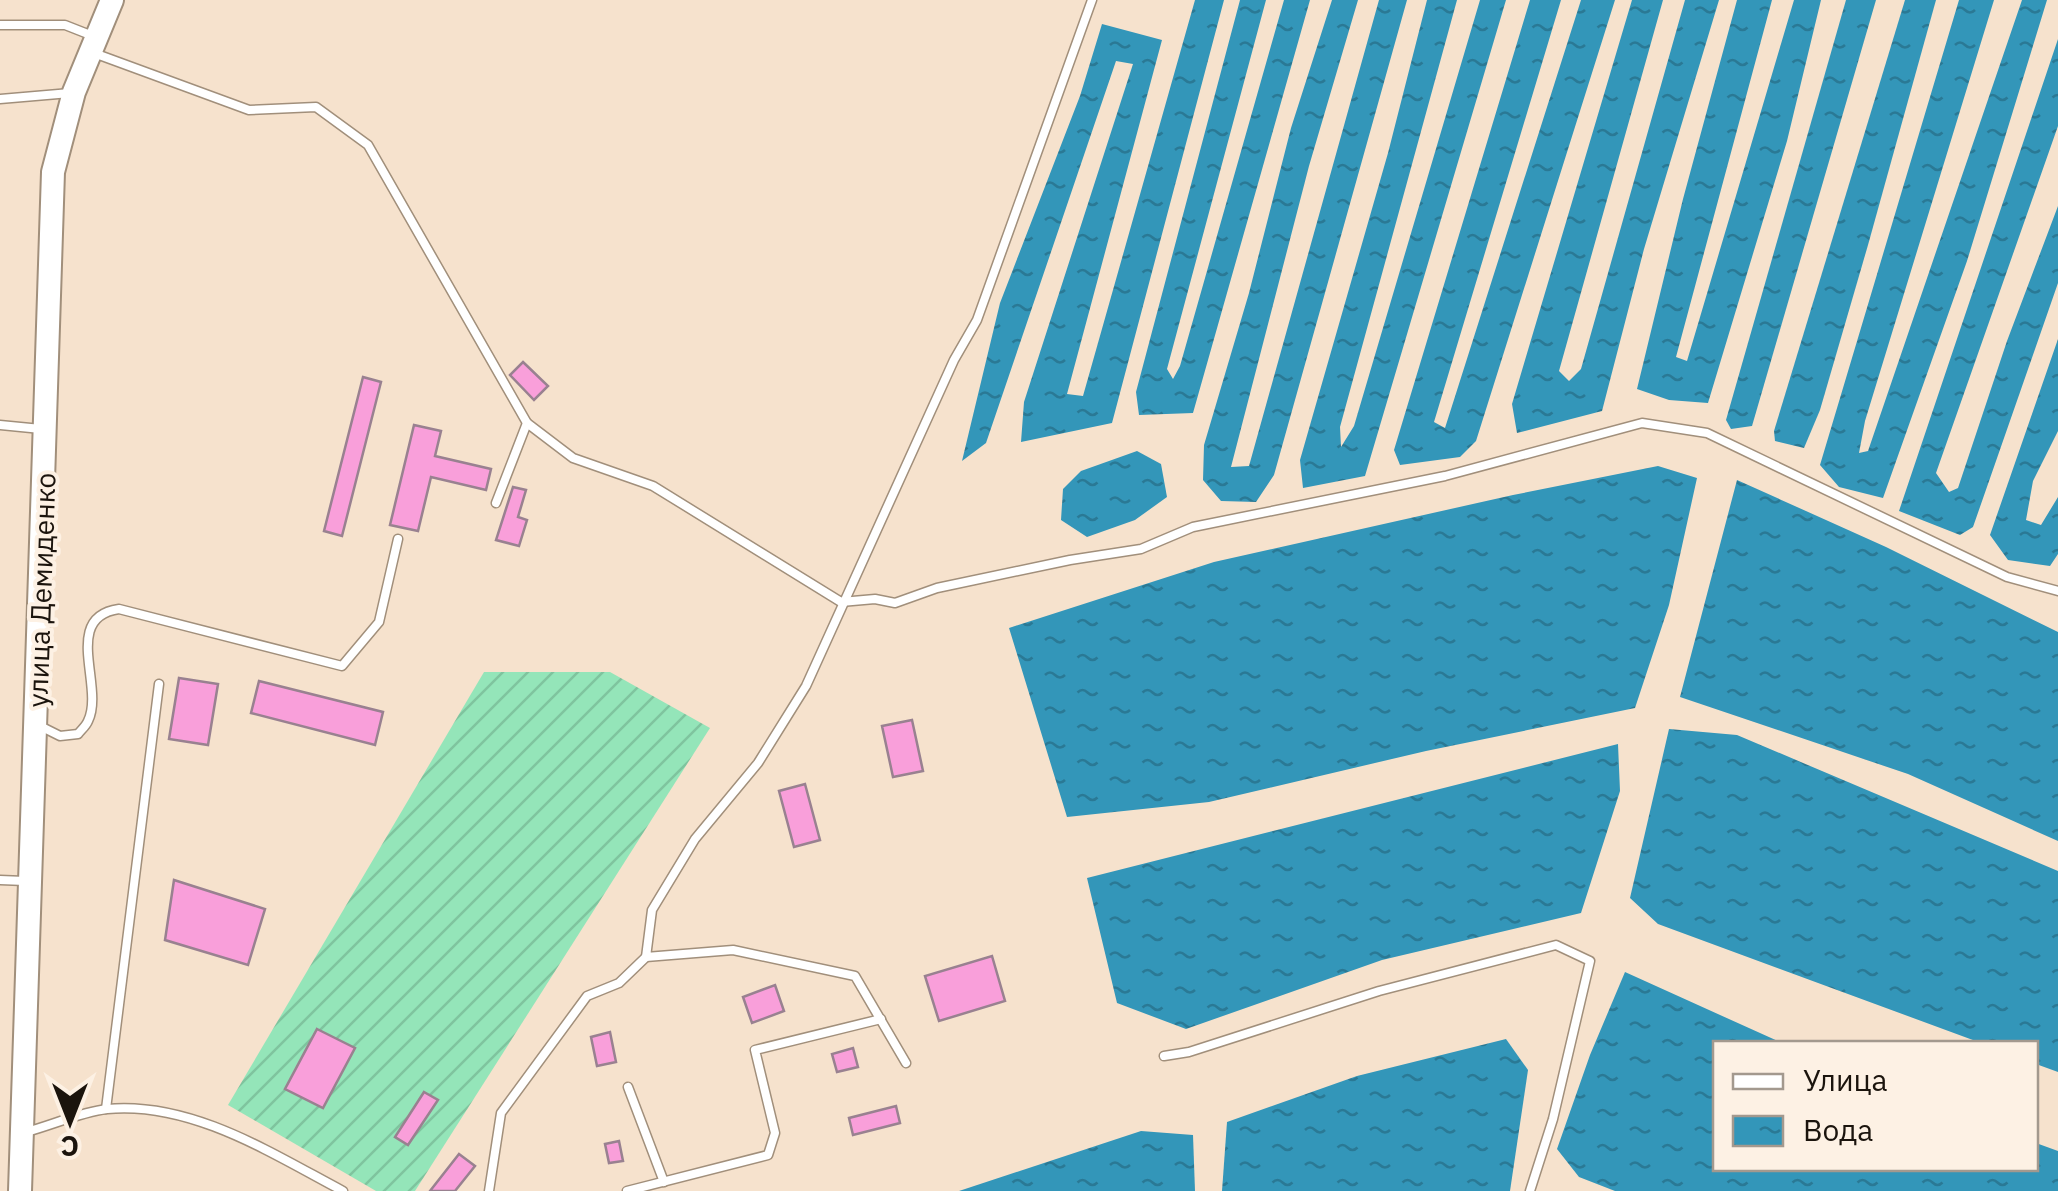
<svg xmlns="http://www.w3.org/2000/svg" width="2058" height="1191" font-family="'IBM Plex Sans',sans-serif">
<style>
.garden{fill:url(#garden-furrows)}
.water{fill:url(#water-ripples)}
.building{fill:#f99fda;stroke:#998190;stroke-width:2.5}
.lines{fill:none;stroke-linecap:round;stroke-linejoin:round}
.service-casing{stroke:#a18f7b;stroke-width:11}
.secondary-casing{stroke:#a18f7b;stroke-width:26}
.service{stroke:#fff;stroke-width:8}
.secondary{stroke:#fff;stroke-width:22}
.labels{text-anchor:middle;dominant-baseline:central;stroke-width:8;stroke-linejoin:round;paint-order:stroke}
.street-label{font-size:28px;fill:#1b140d;stroke:#fdf1e4}
</style>
<defs>
<pattern id="garden-furrows" width="10" height="10" patternUnits="userSpaceOnUse" patternTransform="scale(2.5)"><rect width="10" height="10" fill="#94e5b9"/><path d="M-1 1l2-2M0 10L10 0M9 11l2-2" fill="none" stroke="#7fc49e"/></pattern>
<pattern id="water-ripples" width="26" height="14" patternUnits="userSpaceOnUse" patternTransform="scale(2.5)"><rect width="26" height="14" fill="#3396b9"/><path d="M2 4q2-2 4 0t4 0M15 11q2-2 4 0t4 0" fill="none" stroke="#2a7995"/></pattern>
</defs>
<rect width="100%" height="100%" fill="#f6e2cd"/>
<!-- garden -->
<polygon class="garden" points="484,672 610,672 710,728 415,1191 376,1191 228,1105"/>
<!-- water -->
<g class="water">
<polygon points="1195,0 1224,0 1112,423 1021,442 1024,402 1133,64 1116,61 986,443 962,461 1000,303 1080,96 1102,24 1162,40 1067,394 1083,396"/>
<polygon points="1240,0 1266,0 1167,369 1173,379 1180,366 1284,0 1310,0 1193,413 1139,415 1136,392"/>
<polygon points="1332,0 1358,0 1309,166 1231,467 1249,466 1379,0 1407,0 1274,475 1256,502 1221,501 1203,480 1204,445 1249,293 1291,128"/>
<polygon points="1427,0 1457,0 1340,427 1341,447 1354,426 1480,0 1506,0 1365,476 1303,488 1300,460 1388,153"/>
<polygon points="1530,0 1561,0 1434,422 1445,428 1581,0 1615,0 1476,441 1460,457 1400,465 1394,450"/>
<polygon points="1632,0 1663,0 1559,371 1569,381 1581,369 1685,0 1719,0 1644,249 1602,411 1517,433 1512,404"/>
<polygon points="1737,0 1772,0 1676,357 1687,361 1794,0 1821,0 1787,141 1708,403 1669,400 1637,389 1683,199"/>
<polygon points="1846,0 1876,0 1752,426 1731,429 1726,420"/>
<polygon points="1905,0 1936,0 1868,245 1820,410 1804,448 1775,441 1774,431"/>
<polygon points="1959,0 1994,0 1865,421 1859,453 1868,451 2022,0 2047,0 1967,261 1883,498 1839,487 1820,465"/>
<polygon points="2058,39 2058,126 1936,473 1949,492 1958,488 2007,341 2058,206 2058,283 1973,527 1960,535 1899,511"/>
<polygon points="2058,339 2058,431 2033,481 2026,520 2041,525 2058,497 2058,554 2050,566 2008,560 1990,535"/>
<polygon points="1137,451 1161,464 1167,497 1135,520 1087,537 1061,520 1063,489 1081,471"/>
<polygon points="1658,466 1697,478 1669,605 1635,708 1426,751 1209,802 1067,817 1009,628 1214,562 1513,495"/>
<polygon points="1737,480 1886,547 2058,632 2058,841 1908,774 1680,697"/>
<polygon points="1669,729 1737,735 2058,871 2058,1072 2036,1064 2036,1044 1981,1043 1658,924 1630,898"/>
<polygon points="1618,744 1620,791 1581,913 1382,960 1186,1029 1117,1003 1087,878"/>
<polygon points="1625,972 1782,1043 1716,1044 1716,1168 2036,1168 2036,1143 2058,1151 2058,1191 1615,1191 1579,1177 1557,1149 1590,1055"/>
<polygon points="1506,1039 1528,1070 1510,1191 1222,1191 1227,1122 1357,1076"/>
<polygon points="1141,1131 1193,1135 1195,1191 959,1191"/>
</g>
<!-- building -->
<g class="building">
<polygon points="523,362 548,386 534,400 510,375"/>
<polygon points="363,377 381,382 342,536 324,531"/>
<polygon points="414,425 441,431 435,456 491,469 486,490 431,477 418,531 390,525"/>
<polygon points="513,487 526,490 518,517 527,520 519,546 496,540"/>
<polygon points="179,678 218,684 208,745 169,739"/>
<polygon points="259,681 383,712 375,745 251,713"/>
<polygon points="912,720 923,771 893,777 882,726"/>
<polygon points="805,784 820,840 794,847 779,791"/>
<polygon points="174,880 265,909 248,965 165,940"/>
<polygon points="992,956 1005,1001 939,1021 925,976"/>
<polygon points="775,985 784,1011 752,1023 743,997"/>
<polygon points="317,1029 355,1048 323,1108 285,1089"/>
<polygon points="610,1032 616,1062 597,1066 591,1037"/>
<polygon points="853,1048 858,1067 837,1072 832,1054"/>
<polygon points="424,1092 438,1100 408,1145 395,1137"/>
<polygon points="896,1106 900,1123 853,1135 849,1118"/>
<polygon points="619,1141 623,1161 609,1163 605,1144"/>
<polygon points="459,1154 475,1166 455,1191 430,1191"/>
</g>
<g class="lines">
<!-- service casing -->
<g class="service-casing">
<g id="service">
<polyline points="0,25 65,25 93,36"/>
<polyline points="91,52 249,110 316,107 368,145 527,423 496,503"/>
<polyline points="0,99 70,93"/>
<polyline points="527,423 573,458 653,486 841,602 875,599 895,603 937,588 1070,560 1141,549 1193,527 1445,476 1642,423 1707,433 2007,577 2058,591"/>
<polyline points="0,425 41,429"/>
<path d="M40,726L60,736L78,734C82,729 86,726 88,721C105,687 61,617 119,609L342,666L379,622L398,539"/>
<polyline points="0,880 25,881"/>
<polyline points="1164,1056 1189,1052 1379,991 1556,945 1590,961 1553,1119 1530,1191"/>
<polyline points="906,1063 855,976 733,950 646,957 652,910 695,839 758,763 806,686 954,360 977,320 1092,0"/>
<polyline points="628,1087 664,1182"/>
<polyline points="106,1109 159,684"/>
<path d="M26,1132C52,1125 81,1112 107,1109C191,1101 271,1153 343,1191"/>
<polyline points="489,1191 501,1113 587,996 619,983 646,957"/>
<polyline points="627,1191 768,1155 775,1133 755,1050 881,1019"/>
</g>
</g>
<!-- secondary casing -->
<g class="secondary-casing">
<polyline id="secondary" points="20,1191 53,172 74,92 112,0"/>
</g>
<!-- service -->
<use href="#service" class="service"/>
<!-- secondary -->
<use href="#secondary" class="secondary"/>
</g>
<g class="labels">
<!-- street labels -->
<g class="street-label">
<text transform="translate(41 590) rotate(-88)">улица Демиденко</text>
</g>
</g>
<!-- legend -->
<rect x="1713" y="1041" width="325" height="130" fill="#fdf1e4" stroke="#a3998e" stroke-width="2.5"/>
<rect x="1733" y="1074" width="50" height="15" fill="#ffffff" stroke="#a3998e" stroke-width="2.5"/>
<text x="1803" y="1091" font-size="30" fill="#1b140d">Улица</text>
<rect x="1733" y="1116" width="50" height="30" fill="url(#water-ripples)" stroke="#a3998e" stroke-width="2.5"/>
<text x="1803" y="1141" font-size="30" fill="#1b140d">Вода</text>
<!-- north arrow -->
<g transform="translate(70 1121) rotate(180)" stroke="#fdf1e4" stroke-width="8" paint-order="stroke">
<path d="M0-8L18 38L0 25L-18 38Z" fill="#1b140d"/>
<text y="-15" font-size="28" font-weight="bold" text-anchor="middle" fill="#1b140d">С</text>
</g>
</svg>
